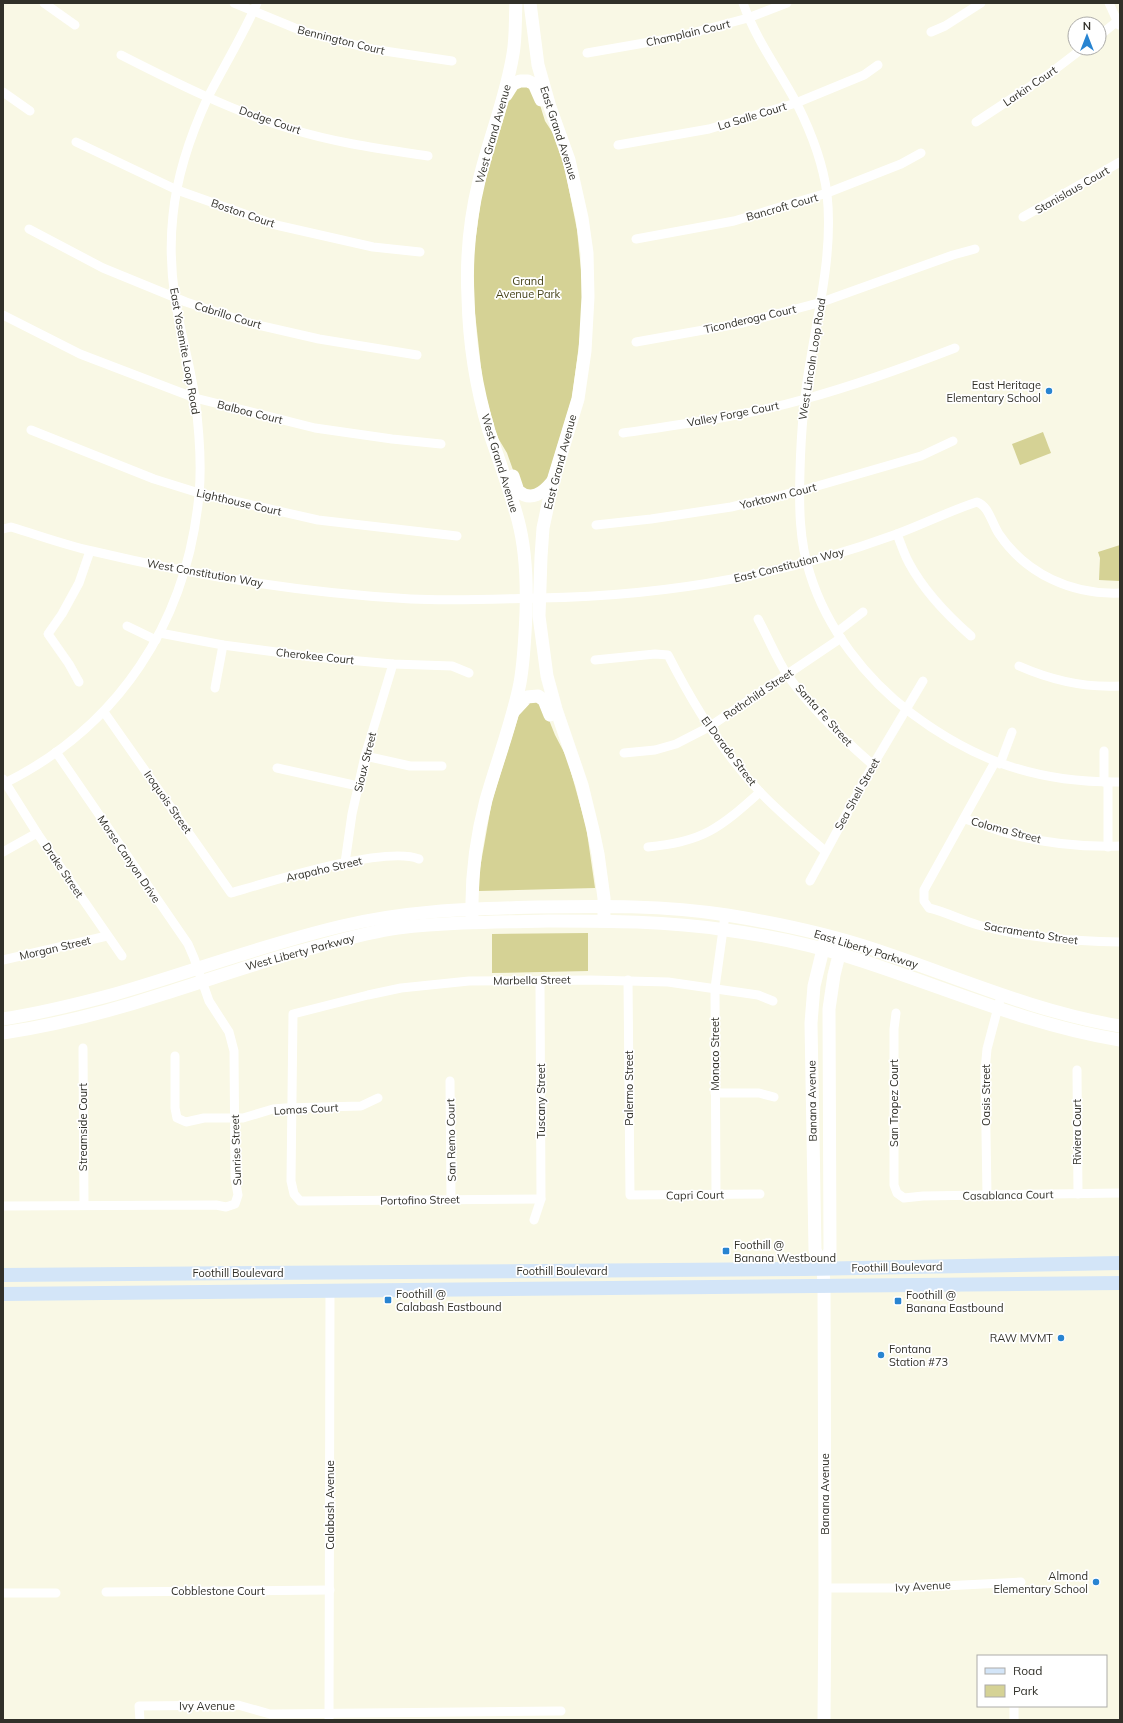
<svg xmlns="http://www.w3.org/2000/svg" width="1123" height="1723" font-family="Mulish,sans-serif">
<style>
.green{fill:#d5d295}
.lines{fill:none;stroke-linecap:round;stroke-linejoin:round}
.street{stroke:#fff;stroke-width:9}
.secondary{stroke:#fff;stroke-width:13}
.primary{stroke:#d3e5f8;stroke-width:14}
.poi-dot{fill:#2884d1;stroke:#fff;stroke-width:1.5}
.labels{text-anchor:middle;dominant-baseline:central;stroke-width:3.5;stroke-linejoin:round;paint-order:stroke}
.street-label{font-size:11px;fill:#313029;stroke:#fff}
.park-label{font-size:11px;fill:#47441b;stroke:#fff}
.poi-label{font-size:11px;fill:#313029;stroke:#fff;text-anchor:start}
</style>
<rect width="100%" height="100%" fill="#f9f8e5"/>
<!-- green -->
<g class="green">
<polygon points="523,85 536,92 545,121 560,144 577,230 582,280 582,321 572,398 547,480 541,488 527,491 518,484 507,453 498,438 494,427 483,385 473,295 473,258 482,192 511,92"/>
<polygon points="1043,432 1051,453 1020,465 1012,444"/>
<polygon points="1120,545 1120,581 1099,580 1100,558 1098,552"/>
<polygon points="537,701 547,715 555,735 567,758 586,826 595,888 479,891 480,868 492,801 521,708 523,704"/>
<polygon points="588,933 588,971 492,973 492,934"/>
</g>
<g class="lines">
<!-- street -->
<g class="street">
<polyline points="44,3 75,25"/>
<polyline points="234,3 302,31 371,49 452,61"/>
<path d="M743,3C756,40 779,70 797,104C811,132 823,162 827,194C833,248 820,303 811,357C804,395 801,432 800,471C799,505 799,541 810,574C827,629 866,679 911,713C976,762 1039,783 1120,782"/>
<polyline points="1109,3 1119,25"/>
<polyline points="931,32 945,26 981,3"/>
<polyline points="1099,36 1120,19"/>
<polyline points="587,53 673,38 748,18 787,3"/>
<path d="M121,55C176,83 232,111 291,129C336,143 382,149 428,156"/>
<polyline points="3,92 30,111"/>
<polyline points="976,122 1049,74 1083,48"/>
<polyline points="76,142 177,190 276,225 373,247 420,252"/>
<polyline points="618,145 709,129 796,103 864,75 878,65"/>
<polyline points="1023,217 1120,162"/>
<polyline points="29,229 103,268 186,302 249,323 319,339 417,355"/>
<polyline points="636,239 734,221 827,193 901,164 921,153"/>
<polyline points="3,315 80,354 195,398 315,428 392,439 441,444"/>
<polyline points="636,342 743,323 822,302 953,255 975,249"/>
<polyline points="31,430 154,479 199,493 318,520 457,536"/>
<path d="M623,433C684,424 746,416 805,399C856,385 906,367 955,348"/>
<polyline points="596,525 651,519 731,507 800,491 921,456 953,441"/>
<path d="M3,529L11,527C38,535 65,545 92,551C197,576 303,593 411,599C454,601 496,599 539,598C604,597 669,591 732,579C787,569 842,554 894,535C922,525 949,511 977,502C989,506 992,524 999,534C1026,574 1072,595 1120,593"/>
<path d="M897,534C901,544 904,554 909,563C924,591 947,615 971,636"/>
<path d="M758,619C768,637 776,658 788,676C812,709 842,738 873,765"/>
<polyline points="127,626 156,640"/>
<polyline points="837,632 863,612"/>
<polyline points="160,633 223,645 314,657 393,664 452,666 469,673"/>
<path d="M595,660L655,654L668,655C693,704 722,752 760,792C780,813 803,832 825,851"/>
<path d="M1019,666C1051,680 1085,688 1120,686"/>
<polyline points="79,682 69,664 48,634 62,614 79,583 90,551"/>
<polyline points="215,688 223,645"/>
<path d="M104,712L231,893C269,882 385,845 419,859"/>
<polyline points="1104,751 1104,782"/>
<polyline points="624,753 655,750 676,744 709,727 841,638"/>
<polyline points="365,756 410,766 442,766"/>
<path d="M995,762L924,890V901L929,908C946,912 961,920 978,925C1024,938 1073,941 1120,942"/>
<polyline points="1000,764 1012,732"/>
<polyline points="277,768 358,786"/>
<polyline points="3,779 37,833 122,956"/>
<polyline points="1108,782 1108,847"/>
<path d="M3,784C119,727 187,622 199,495C202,463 199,429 195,398C190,364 180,332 175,298C171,271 170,242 173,215C177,174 191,134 208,97C224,66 243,35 257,3"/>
<path d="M965,819C982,824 1000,832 1018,836C1051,844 1086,847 1120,846"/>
<path d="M648,847C703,842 720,828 760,792"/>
<polyline points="3,852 37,833"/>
<polyline points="345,863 352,814 365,756 393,664"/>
<polyline points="810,881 873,765 923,681"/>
<polyline points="3,960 107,936"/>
<polyline points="628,980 630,1195 760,1194"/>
<polyline points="896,1013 894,1029 894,1185 897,1193 904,1198 923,1196 1120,1193"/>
<polyline points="83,1048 84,1205"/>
<polyline points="175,1056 175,1108 177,1118 186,1122 204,1118 243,1118 273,1109 285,1108 361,1106 378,1098"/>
<polyline points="1077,1070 1078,1194"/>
<polyline points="450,1081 451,1199"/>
<polyline points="715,1093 759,1093 774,1097"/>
<polyline points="716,1195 715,988 725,915"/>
<polyline points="987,1195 985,1071 987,1049 1001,996"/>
<polyline points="541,1199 300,1201 294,1194 291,1181 293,1014 368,995 401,988 469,981 590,980 668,982 758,995 773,1001"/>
<polyline points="3,1206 216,1205 226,1207 235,1204 238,1195 235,1178 234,1051 229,1032 209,1001 194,958 188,944 56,752"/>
<polyline points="534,1220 541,1199 540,981"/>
<polyline points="825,1588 904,1588 1021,1582"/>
<polyline points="106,1592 330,1590"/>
<polyline points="3,1593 56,1593"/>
<polyline points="1014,1706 1014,1720"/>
<polyline points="140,1720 139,1706 238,1705 270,1714 561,1711"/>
<polyline points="329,1720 330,1291"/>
</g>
<!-- secondary -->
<g class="secondary">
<polyline points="530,3 538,65 550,107 569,160 582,218 587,253 588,297 585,351 578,399 553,481 543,528 541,557 539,616 547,676 556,709 582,785 593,830 598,854 604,898 604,915"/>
<polyline points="506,95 513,84 520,81 528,81 534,84 541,100"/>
<path d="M513,476L518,491C531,502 543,493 552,482"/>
<polyline points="514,711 527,697 538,696 544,700 550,715"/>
<path d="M472,916C471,877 476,838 486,800C497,761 512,723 520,683C524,660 525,637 526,613C527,582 526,550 518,520C510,490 499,461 489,431C476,388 469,342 468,297C466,259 470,218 479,181C489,138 506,98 513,54C516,38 515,20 516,3"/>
<path d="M3,1019C41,1013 78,1004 115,994C191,972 265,944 342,926C409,910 469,909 537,907C600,906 664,905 727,915C776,923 825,933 873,949C955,976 1034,1012 1120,1026"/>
<path d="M3,1033C56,1025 108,1012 160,995C209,980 258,962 308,949C338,941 368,932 398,928C448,922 498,922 548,921C608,921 667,921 726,930C770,936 814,945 856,959C944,987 1028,1025 1120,1040"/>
<polyline points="823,1268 830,1250 829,1009 834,975 841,947"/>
<polyline points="824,1720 825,1588 824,1286 823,1268 815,1250 811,1023 814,986 825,941"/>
</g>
<!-- primary -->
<g class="primary">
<polyline points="3,1275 805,1269 1120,1263"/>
<polyline points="3,1294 1120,1283"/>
</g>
</g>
<!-- markers -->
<g class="poi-dot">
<circle cx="1049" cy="391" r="4"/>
<rect x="722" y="1247" width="8" height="8" rx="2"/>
<rect x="384" y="1296" width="8" height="8" rx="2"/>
<rect x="894" y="1297" width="8" height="8" rx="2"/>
<circle cx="1061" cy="1338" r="4"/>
<circle cx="881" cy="1355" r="4"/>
<circle cx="1096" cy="1582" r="4"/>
</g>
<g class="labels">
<!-- street labels -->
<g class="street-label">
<text transform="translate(688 33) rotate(-13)">Champlain Court</text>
<text transform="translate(341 40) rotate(14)">Bennington Court</text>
<text transform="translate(1030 86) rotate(-34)">Larkin Court</text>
<text transform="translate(752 116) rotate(-17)">La Salle Court</text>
<text transform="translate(270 120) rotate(19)">Dodge Court</text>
<text transform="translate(559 133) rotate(72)">East Grand Avenue</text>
<text transform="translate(493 134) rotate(-74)">West Grand Avenue</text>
<text transform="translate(1072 190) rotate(-30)">Stanislaus Court</text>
<text transform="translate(782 207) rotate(-16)">Bancroft Court</text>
<text transform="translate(243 213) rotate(19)">Boston Court</text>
<text transform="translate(228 315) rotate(17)">Cabrillo Court</text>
<text transform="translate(750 319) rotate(-13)">Ticonderoga Court</text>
<text transform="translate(185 351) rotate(80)">East Yosemite Loop Road</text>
<text transform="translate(812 359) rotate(-81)">West Lincoln Loop Road</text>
<text transform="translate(250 412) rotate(14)">Balboa Court</text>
<text transform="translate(733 414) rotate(-11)">Valley Forge Court</text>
<text transform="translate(560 462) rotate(-75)">East Grand Avenue</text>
<text transform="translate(500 463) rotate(73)">West Grand Avenue</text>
<text transform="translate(778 496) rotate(-14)">Yorktown Court</text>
<text transform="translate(239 502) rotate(13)">Lighthouse Court</text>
<text transform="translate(789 565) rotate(-14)">East Constitution Way</text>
<text transform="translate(205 573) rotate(10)">West Constitution Way</text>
<text transform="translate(315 656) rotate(6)">Cherokee Court</text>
<text transform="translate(758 694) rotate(-34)">Rothchild Street</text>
<text transform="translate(824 715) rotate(48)">Santa Fe Street</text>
<text transform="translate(729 751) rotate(53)">El Dorado Street</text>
<text transform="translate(365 762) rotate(-76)">Sioux Street</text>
<text transform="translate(857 794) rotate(-61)">Sea Shell Street</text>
<text transform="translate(168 802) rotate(55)">Iroquois Street</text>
<text transform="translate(1006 830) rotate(15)">Coloma Street</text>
<text transform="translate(129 859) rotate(56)">Morse Canyon Drive</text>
<text transform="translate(324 869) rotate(-13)">Arapaho Street</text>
<text transform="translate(63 870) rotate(56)">Drake Street</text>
<text transform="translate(1031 933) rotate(9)">Sacramento Street</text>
<text transform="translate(55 948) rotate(-13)">Morgan Street</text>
<text transform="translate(866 949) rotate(17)">East Liberty Parkway</text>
<text transform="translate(300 952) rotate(-15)">West Liberty Parkway</text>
<text transform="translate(532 980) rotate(-1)">Marbella Street</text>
<text transform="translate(715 1054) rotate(-90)">Monaco Street</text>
<text transform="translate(629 1088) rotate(-90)">Palermo Street</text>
<text transform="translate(986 1095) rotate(-90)">Oasis Street</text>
<text transform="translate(541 1101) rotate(-90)">Tuscany Street</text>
<text transform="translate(812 1101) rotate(-91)">Banana Avenue</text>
<text transform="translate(894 1103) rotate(-90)">San Tropez Court</text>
<text transform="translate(306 1109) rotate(-3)">Lomas Court</text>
<text transform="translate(83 1127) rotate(-90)">Streamside Court</text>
<text transform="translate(1077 1132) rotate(-90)">Riviera Court</text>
<text transform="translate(451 1140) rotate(-91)">San Remo Court</text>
<text transform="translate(236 1150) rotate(-92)">Sunrise Street</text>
<text transform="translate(695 1195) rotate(-1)">Capri Court</text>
<text transform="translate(1008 1195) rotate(-1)">Casablanca Court</text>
<text transform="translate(420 1200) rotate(-1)">Portofino Street</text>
<text transform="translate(897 1267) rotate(-1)">Foothill Boulevard</text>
<text x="562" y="1271">Foothill Boulevard</text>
<text x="238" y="1273">Foothill Boulevard</text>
<text transform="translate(825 1494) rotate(-90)">Banana Avenue</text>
<text transform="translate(330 1505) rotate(-90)">Calabash Avenue</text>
<text transform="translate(923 1586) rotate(-3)">Ivy Avenue</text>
<text x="218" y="1591">Cobblestone Court</text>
<text x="207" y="1706">Ivy Avenue</text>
</g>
<!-- park labels -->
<g class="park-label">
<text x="528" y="281">Grand<tspan x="528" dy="13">Avenue Park</tspan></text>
</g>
<!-- poi labels -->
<g class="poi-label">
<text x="1041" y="385" text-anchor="end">East Heritage<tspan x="1041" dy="13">Elementary School</tspan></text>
<text x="734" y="1245">Foothill @<tspan x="734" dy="13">Banana Westbound</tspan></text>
<text x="396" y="1294">Foothill @<tspan x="396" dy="13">Calabash Eastbound</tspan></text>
<text x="906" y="1295">Foothill @<tspan x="906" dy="13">Banana Eastbound</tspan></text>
<text x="1053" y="1338" text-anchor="end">RAW MVMT</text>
<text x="889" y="1349">Fontana<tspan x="889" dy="13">Station #73</tspan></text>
<text x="1088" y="1576" text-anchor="end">Almond<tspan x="1088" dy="13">Elementary School</tspan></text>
</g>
</g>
<!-- border -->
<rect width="1123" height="1723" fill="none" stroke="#313029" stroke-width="8"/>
<!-- legend -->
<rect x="977" y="1655" width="130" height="52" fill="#ffffff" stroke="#adaca9"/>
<rect x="985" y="1668" width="20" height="6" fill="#d3e5f8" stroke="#adaca9"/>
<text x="1013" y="1675" font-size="12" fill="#313029">Road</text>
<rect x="985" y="1685" width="20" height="12" fill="#d5d295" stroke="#adaca9"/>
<text x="1013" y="1695" font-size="12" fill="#313029">Park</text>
<!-- north arrow -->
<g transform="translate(1087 36)"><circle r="19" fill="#ffffff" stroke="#adaca9"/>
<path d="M0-3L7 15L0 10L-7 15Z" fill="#2884d1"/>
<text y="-6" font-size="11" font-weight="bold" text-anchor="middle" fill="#313029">N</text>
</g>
</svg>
